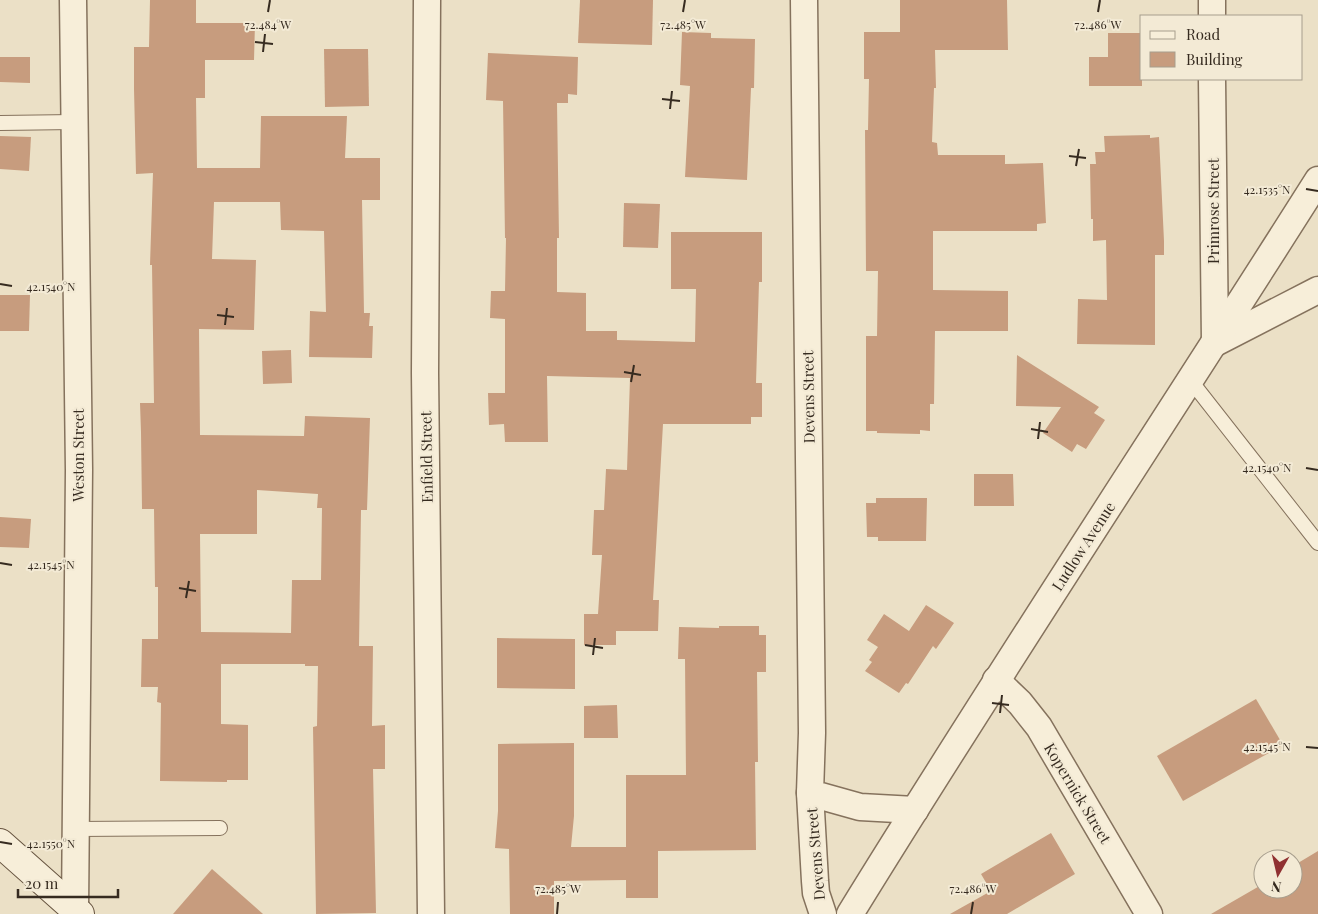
<svg xmlns="http://www.w3.org/2000/svg" width="1318" height="914" font-family="'Playfair Display',serif">
<style>
.building{fill:#c79c7e;fill-rule:evenodd}
.lines{fill:none;stroke-linecap:round;stroke-linejoin:round}
.service-casing{stroke:#85725d;stroke-width:16}
.minor-casing{stroke:#85725d;stroke-width:29}
.secondary-casing{stroke:#675440;stroke-width:30}
.service{stroke:#f7eed9;stroke-width:14}
.minor{stroke:#f7eed9;stroke-width:26}
.secondary{stroke:#f7eed9;stroke-width:28}
.ticks{fill:none;stroke:#362b20;stroke-width:2}
.labels{text-anchor:middle;dominant-baseline:central;stroke-width:4;stroke-linejoin:round;paint-order:stroke}
.street-label{font-size:15px;fill:#362b20;stroke:#f3ead5}
.ticks-label{font-size:12px;text-anchor:middle;fill:#362b20;stroke:#f3ead5;stroke-width:4;stroke-linejoin:round;paint-order:stroke}
</style>
<rect width="100%" height="100%" fill="#ebe0c6"/>
<!-- building -->
<g class="building">
<path d="M150,0H196V23H255L254,60H205V98H196L197,168H260L261,116H347L345,158H380V200H362L364,313H370L369,326H373L372,358L309,357L310,311L326,312L324,231L281,230L280,202H214L212,259L256,260L254,330L199,329L200,435L304,436L305,416L370,418L367,510H361L359,646H373L372,726L385,725V769H373L376,913L316,914L313,727L317,726L318,666H305V664H221V724L248,725V780H227V782L160,781L161,703L157,702L158,687H141L142,639H158V587H155L154,509H142L141,432L140,403H154L152,265H150L153,173L136,174L134,89V47H149ZM257,490L318,494L317,508H322L321,580H292L291,633L201,632L200,534H257Z"/>
<polygon points="580,0 653,0 652,45 578,43"/>
<polygon points="900,0 1007,0 1008,50 935,50 936,88 934,88 932,142 937,143 938,155 1005,155 1005,164 1043,163 1046,223 1037,224 1037,231 933,231 933,290 1008,291 1008,331 935,331 934,404 930,404 930,431 920,430 920,434 877,433 877,431 866,431 866,336 877,336 878,271 866,271 865,130 868,130 869,79 864,79 864,32 900,32"/>
<polygon points="682,32 711,33 711,38 755,39 754,88 751,88 747,180 685,177 690,86 680,85"/>
<polygon points="1108,33 1142,33 1142,86 1089,86 1089,57 1108,57"/>
<polygon points="324,49 368,49 369,106 325,107"/>
<polygon points="488,53 578,57 577,95 568,94 568,103 557,103 559,238 557,238 557,292 586,293 586,331 617,331 617,340 695,342 696,289 671,289 671,232 762,232 762,282 759,282 756,383 762,383 762,417 751,417 751,424 663,424 653,600 659,600 658,631 616,631 616,645 584,645 584,614 598,614 602,555 592,555 594,510 604,510 606,469 627,470 630,378 547,376 548,442 505,442 504,424 489,425 488,393 505,393 505,319 490,318 491,291 505,291 506,238 505,238 503,101 486,100"/>
<polygon points="0,57 30,57 30,83 0,82"/>
<polygon points="1150,135 1150,138 1159,137 1164,241 1164,255 1155,255 1155,345 1077,344 1078,299 1107,300 1106,240 1093,241 1093,219 1091,219 1090,164 1096,164 1095,152 1105,152 1104,136"/>
<polygon points="0,136 31,137 29,171 0,169"/>
<polygon points="624,203 660,204 658,248 623,247"/>
<polygon points="0,295 30,295 29,331 0,331"/>
<polygon points="291,350 292,383 263,384 262,351"/>
<polygon points="1017,355 1099,407 1094,413 1105,420 1086,449 1077,444 1072,452 1043,433 1061,407 1016,406"/>
<polygon points="974,474 1013,474 1014,506 974,506"/>
<polygon points="876,498 927,498 926,541 878,541 878,537 867,537 866,503 876,503"/>
<polygon points="0,517 31,519 29,548 0,547"/>
<polygon points="926,605 954,623 936,649 933,646 908,684 906,683 899,693 865,671 872,662 869,660 878,647 867,640 884,614 909,631"/>
<polygon points="719,626 759,626 759,635 766,635 766,672 757,672 758,762 755,762 756,850 658,851 658,898 626,898 626,880 554,881 554,914 510,914 509,849 495,848 498,811 498,744 574,743 574,816 571,847 626,847 626,775 686,775 685,659 678,659 679,627 719,628"/>
<polygon points="497,638 575,639 575,689 497,688"/>
<polygon points="1256,699 1283,745 1183,801 1157,756"/>
<polygon points="617,705 618,738 584,738 584,706"/>
<polygon points="1051,833 1075,874 1007,914 950,914 991,891 981,874"/>
<polygon points="1318,851 1318,914 1211,914 1263,884 1263,889 1293,889 1293,866"/>
<polygon points="212,869 263,914 173,914"/>
</g>
<g class="lines">
<!-- service casing -->
<g class="service-casing">
<g id="service">
<polyline points="0,123 74,122"/>
<polyline points="1191,381 1318,543"/>
<polyline points="76,829 220,828"/>
</g>
</g>
<!-- minor casing -->
<g class="minor-casing">
<g id="minor">
<polyline points="73,0 79,470 75,911"/>
<polyline points="427,0 425,373 431,914"/>
<polyline points="804,0 812,733 810,793 860,807 915,810"/>
<polyline points="1212,0 1212,16"/>
<polyline points="1212,79 1215,343 1318,290"/>
<polyline points="996,680 1020,703 1039,727 1149,914"/>
<polyline points="810,793 815,881 816,893 823,914"/>
<path d="M850,914C1002,667 1163,425 1318,180"/>
</g>
</g>
<!-- secondary casing -->
<g class="secondary-casing">
<polyline id="secondary" points="0,843 80,914"/>
</g>
<!-- service -->
<use href="#service" class="service"/>
<!-- minor -->
<use href="#minor" class="minor"/>
<!-- secondary -->
<use href="#secondary" class="secondary"/>
</g>
<!-- ticks -->
<path class="ticks" d="M268,12L270,0M683,12L685,0M1098,12L1100,0M255,42L273,44M263,52L265,34M662,99L680,101M670,109L672,91M1069,156L1086,158M1076,166L1079,149M1306,189L1318,191M0,284L12,286M217,315L234,317M225,325L227,308M624,372L641,375M631,382L634,365M1031,429L1048,432M1038,439L1040,422M1306,468L1318,470M0,563L12,565M179,588L196,591M186,598L189,581M585,645L603,648M593,655L595,638M992,703L1009,705M1000,713L1002,695M1306,747L1318,748M0,842L12,844M557,914L558,902M971,914L973,902"/>
<g class="labels">
<!-- street labels -->
<g class="street-label">
<text transform="translate(1213 211) rotate(-90)">Primrose Street</text>
<text transform="translate(808 397) rotate(-91)">Devens Street</text>
<text transform="translate(78 455) rotate(-90)">Weston Street</text>
<text transform="translate(426 457) rotate(-91)">Enfield Street</text>
<text transform="translate(1083 546) rotate(-57)">Ludlow Avenue</text>
<text transform="translate(1078 793) rotate(59)">Kopernick Street</text>
<text transform="translate(815 854) rotate(-95)">Devens Street</text>
</g>
</g>
<g class="ticks-label">
<text x="268" y="29">72.484°W</text>
<text x="683" y="29">72.485°W</text>
<text x="1098" y="29">72.486°W</text>
<text x="1267" y="194">42.1535°N</text>
<text x="51" y="291">42.1540°N</text>
<text x="1267" y="472">42.1540°N</text>
<text x="51" y="569">42.1545°N</text>
<text x="1267" y="751">42.1545°N</text>
<text x="51" y="848">42.1550°N</text>
<text x="558" y="893">72.485°W</text>
<text x="973" y="893">72.486°W</text>
</g>
<!-- legend -->
<rect x="1140" y="15" width="162" height="65" fill="#f3ead5" stroke="#a79e8d"/>
<rect x="1150" y="31" width="25" height="8" fill="#f7eed9" stroke="#a79e8d"/>
<text x="1186" y="40" font-size="15" fill="#362b20">Road</text>
<rect x="1150" y="52" width="25" height="15" fill="#c79c7e" stroke="#a79e8d"/>
<text x="1186" y="65" font-size="15" fill="#362b20">Building</text>
<!-- north arrow -->
<g transform="translate(1278 874) rotate(188)"><circle r="24" fill="#f3ead5" stroke="#a79e8d"/>
<path d="M0-4L9 19L0 12L-9 19Z" fill="#903132"/>
<text y="-8" font-size="14" font-weight="bold" text-anchor="middle" fill="#362b20">N</text>
</g>
<!-- scale -->
<path d="M18 889v8h100v-8" fill="none" stroke="#362b20" stroke-width="2.5"/>
<text x="25" y="889" font-size="15" fill="#362b20" stroke="#f3ead5" stroke-width="4" paint-order="stroke">20 m</text>
</svg>
